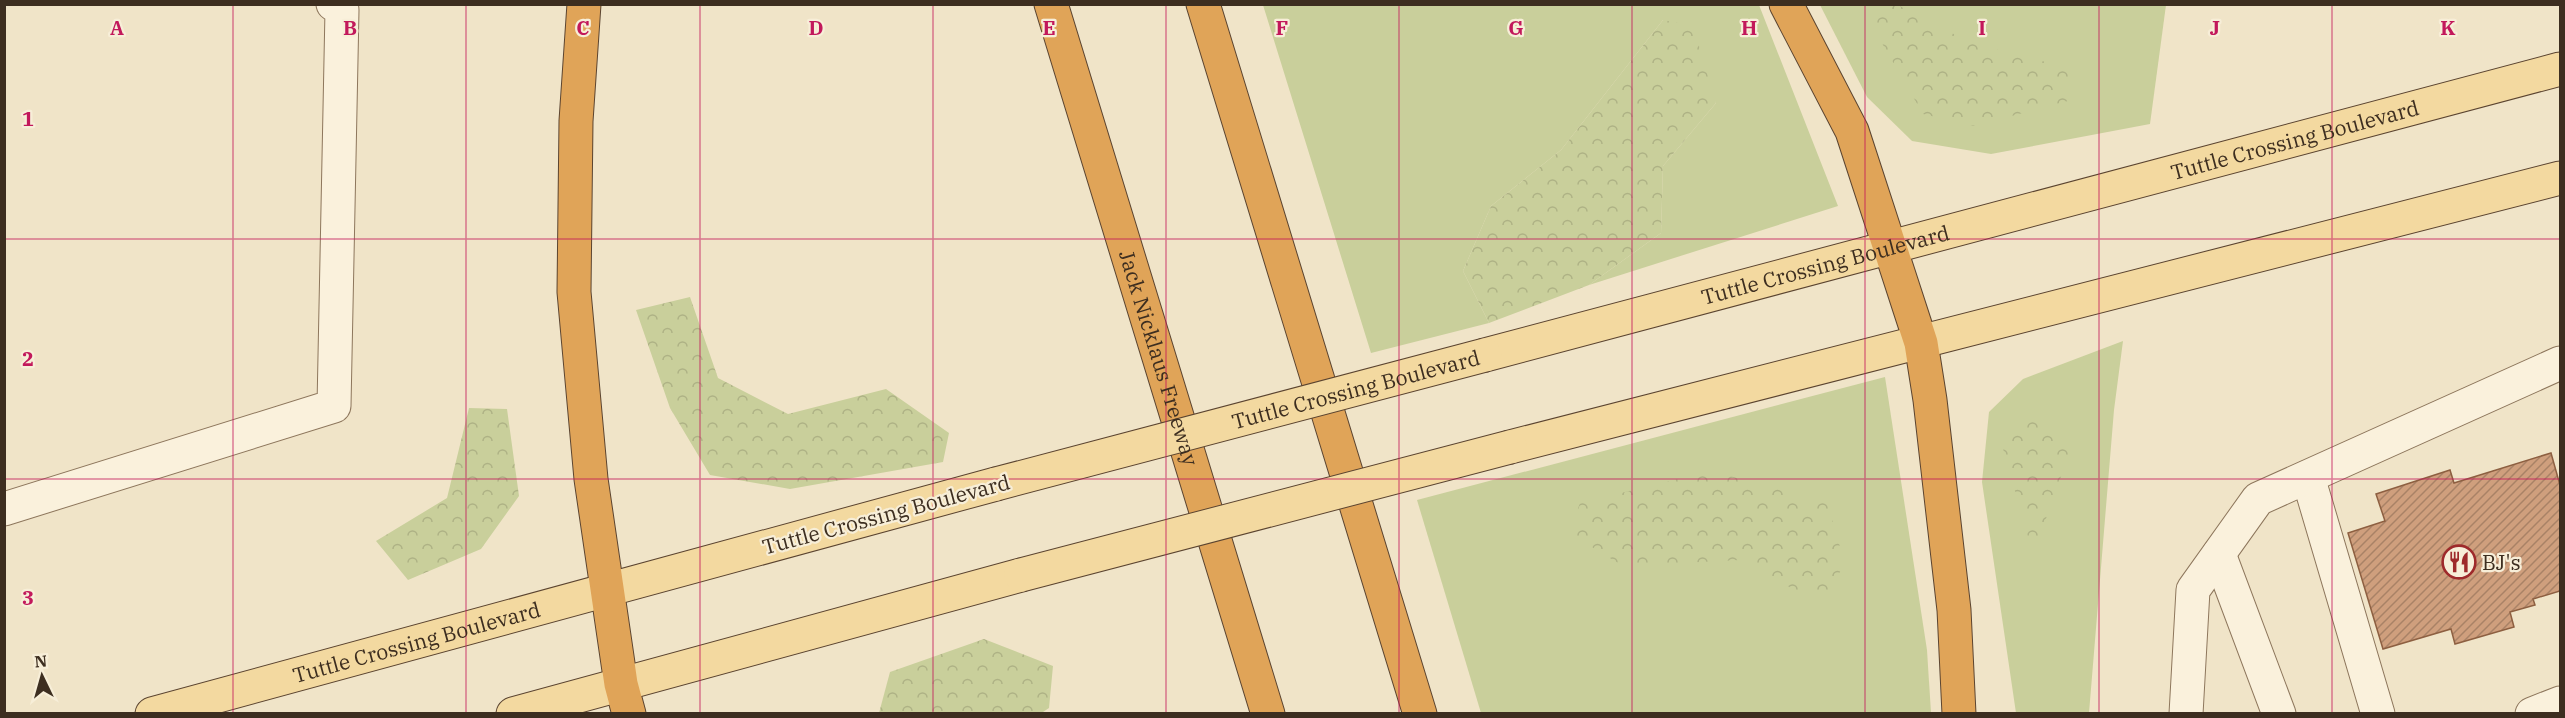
<svg xmlns="http://www.w3.org/2000/svg" width="2565" height="718" font-family="'IBM Plex Serif',serif">
<style>
.green{fill:#c9cf9b}
.forest{fill:url(#forest-crowns)}
.building{fill:url(#building-hatch);stroke:#8d5f41;stroke-width:1.5}
.lines{fill:none;stroke-linecap:round;stroke-linejoin:round}
.minor-casing{stroke:#8d765c;stroke-width:35}
.major-casing{stroke:#5b4430;stroke-width:35}
.highway-casing{stroke:#5b4430;stroke-width:35}
.minor{stroke:#faf1dc;stroke-width:33}
.major{stroke:#f3d9a0;stroke-width:33}
.highway{stroke:#e0a458;stroke-width:33}
.major-bridge-casing{stroke:#5b4430;stroke-width:35;stroke-linecap:butt}
.major-bridge{stroke:#f3d9a0;stroke-width:33}
.grid{fill:none;stroke:#c2185b;stroke-width:1.5;stroke-opacity:0.55}
.labels{text-anchor:middle;dominant-baseline:central;stroke-width:4.5;stroke-linejoin:round;paint-order:stroke}
.street-label{font-size:21px;fill:#3d2e20;stroke:#f7eed8}
.poi-label{font-size:21px;fill:#3d2e20;stroke:#f7eed8;text-anchor:start}
.grid-label{font-size:20px;text-anchor:middle;font-weight:bold;fill:#c2185b;stroke:#f7eed8;stroke-width:4.5;stroke-linejoin:round;paint-order:stroke}
</style>
<defs>
<pattern id="forest-crowns" width="20" height="18" patternUnits="userSpaceOnUse" patternTransform="scale(1.5)"><rect width="20" height="18" fill="#c9cf9b"/><path d="M2 6a3 3 0 1 1 6 0M12 15a3 3 0 1 1 6 0" fill="none" stroke="#aeb285"/></pattern>
<pattern id="building-hatch" width="6" height="6" patternUnits="userSpaceOnUse" patternTransform="scale(1.5)"><rect width="6" height="6" fill="#cf9f7d"/><path d="M-1 1l2-2M0 6l6-6M5 7l2-2" fill="none" stroke="#a98266"/></pattern>
</defs>
<rect width="100%" height="100%" fill="#f0e4c8"/>
<!-- green -->
<g class="green">
<polygon points="1263,5 1759,5 1838,206 1589,285 1661,233 1663,166 1716,103 1663,20 1561,150 1491,206 1463,271 1489,323 1371,353"/>
<polygon points="1820,5 2166,5 2150,124 1991,154 1912,141 1867,97"/>
<polygon points="2123,341 2114,410 2089,713 2016,713 1982,482 1989,412 2023,379"/>
<polygon points="1885,377 1927,650 1931,713 1481,713 1417,500"/>
</g>
<!-- forest -->
<g class="forest">
<polygon points="1894,5 1898,5 1971,43 2070,68 2068,101 1974,126 1923,114 1868,19"/>
<polygon points="1663,20 1693,26 1716,103 1663,166 1661,233 1589,285 1489,323 1463,271 1491,206 1561,150"/>
<polygon points="690,297 718,378 788,414 886,389 949,433 943,462 790,489 710,475 670,408 636,310"/>
<polygon points="469,408 507,409 519,496 481,549 408,580 376,541 447,498"/>
<polygon points="2041,413 2073,443 2033,555 2002,445"/>
<polygon points="1711,471 1827,502 1845,564 1823,599 1793,589 1740,560 1623,566 1569,533 1580,503"/>
<polygon points="984,639 1053,666 1049,708 1040,714 879,713 890,672"/>
</g>
<!-- building -->
<polygon class="building" points="2551,453 2560,485 2560,591 2533,599 2535,605 2510,612 2514,627 2455,644 2451,629 2383,649 2348,533 2385,521 2376,494 2450,470 2454,483"/>
<g class="lines">
<!-- minor casing -->
<g class="minor-casing">
<g id="minor">
<polyline points="2308,477 2378,714"/>
<polyline points="4,509 334,406 342,10 333,4"/>
<polyline points="2219,554 2279,714"/>
<polyline points="2186,714 2193,590 2258,499 2560,363"/>
<polyline points="2532,714 2560,703"/>
</g>
</g>
<!-- major casing -->
<g class="major-casing">
<g id="major">
<path id="s1" d="M1485,355L2560,69"/>
<polyline points="1510,447 2560,178"/>
<path id="s2" d="M152,714L996,484"/>
<polyline points="513,714 1021,575"/>
</g>
</g>
<!-- highway casing -->
<g class="highway-casing">
<g id="highway">
<polyline points="584,4 576,121 574,292 591,479 621,684 629,714"/>
<path id="s3" d="M1051,4L1268,714"/>
<polyline points="1203,4 1420,714"/>
<polyline points="1786,4 1852,131 1921,343 1930,400 1954,610 1959,714"/>
</g>
</g>
<!-- minor -->
<use href="#minor" class="minor"/>
<!-- major -->
<use href="#major" class="major"/>
<!-- highway -->
<use href="#highway" class="highway"/>
<!-- major-bridge casing -->
<g class="major-bridge-casing">
<g id="major-bridge">
<path id="s4" d="M996,484L1485,355"/>
<polyline points="1021,575 1510,447"/>
</g>
</g>
<!-- major-bridge -->
<use href="#major-bridge" class="major-bridge"/>
</g>
<!-- grid -->
<path class="grid" d="M233,4V714M466,4V714M700,4V714M933,4V714M1166,4V714M1399,4V714M1632,4V714M1865,4V714M2099,4V714M2332,4V714M4,239H2560M4,479H2560"/>
<!-- icons -->
<defs>
<g id="restaurant-ring" transform="scale(1.725)"><circle r="9.5" fill="#f7eed8" stroke="#9e2a2b" stroke-width="1.5"/><path d="M-5-6h1v4h1v-4h1v4h1v-4h1v5L-1.5 .5V6h-2V.5L-5-1ZM5-6V6H3V1.5H1.5Q1.5-4 5-6Z" fill="#9e2a2b"/></g>
</defs>
<g fill-rule="evenodd">
<use href="#restaurant-ring" x="2459" y="562"/>
</g>
<g class="labels">
<!-- street labels -->
<g class="street-label">
<text stroke="none"><textPath href="#s1" startOffset="838">Tuttle Crossing Boulevard</textPath></text>
<text stroke="none"><textPath href="#s1" startOffset="352">Tuttle Crossing Boulevard</textPath></text>
<text stroke="none"><textPath href="#s3" startOffset="370">Jack Nicklaus Freeway</textPath></text>
<text stroke="none"><textPath href="#s4" startOffset="372">Tuttle Crossing Boulevard</textPath></text>
<text transform="translate(886 514) rotate(-15)">Tuttle Crossing Boulevard</text>
<text stroke="none"><textPath href="#s2" startOffset="274">Tuttle Crossing Boulevard</textPath></text>
</g>
<!-- poi labels -->
<g class="poi-label">
<text x="2482" y="562">BJ's</text>
</g>
</g>
<g class="grid-label">
<text x="117" y="35">A</text>
<text x="350" y="35">B</text>
<text x="583" y="35">C</text>
<text x="816" y="35">D</text>
<text x="1049" y="35">E</text>
<text x="1282" y="35">F</text>
<text x="1516" y="35">G</text>
<text x="1749" y="35">H</text>
<text x="1982" y="35">I</text>
<text x="2215" y="35">J</text>
<text x="2448" y="35">K</text>
<text x="28" y="126">1</text>
<text x="28" y="366">2</text>
<text x="28" y="605">3</text>
</g>
<!-- border -->
<rect width="2565" height="718" fill="none" stroke="#3d2e20" stroke-width="12"/>
<!-- north arrow -->
<g transform="translate(42 676) rotate(355)" stroke="#f7eed8" stroke-width="4.5" paint-order="stroke">
<path d="M0-4.5L10 22L0 15L-10 22Z" fill="#3d2e20"/>
<text y="-9" font-size="16" font-weight="bold" text-anchor="middle" fill="#3d2e20">N</text>
</g>
</svg>
